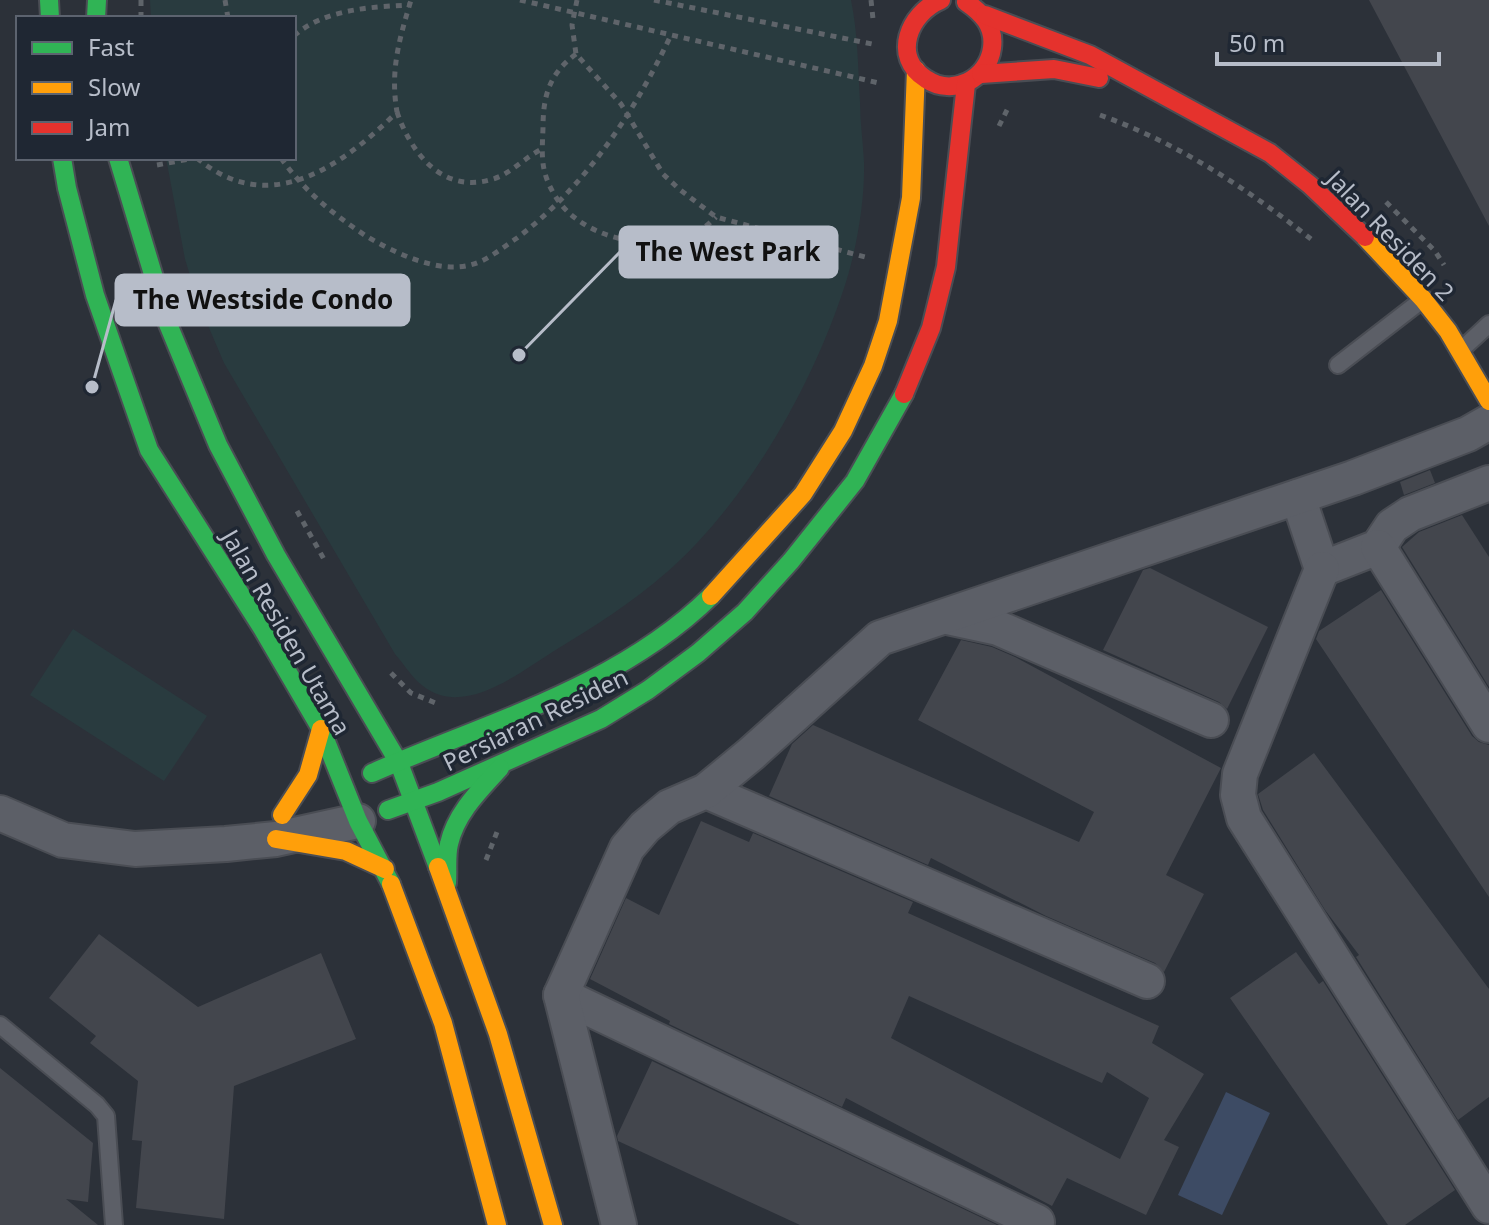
<svg xmlns="http://www.w3.org/2000/svg" width="1489" height="1225" font-family="'Noto Sans',sans-serif">
<style>
.green{fill:#293b3f}
.water{fill:#3d4b64}
.building{fill:#43464d;fill-rule:evenodd}
.lines{fill:none;stroke-linecap:round;stroke-linejoin:round}
.lane-casing{stroke:#4a4d54;stroke-width:20}
.street-casing{stroke:#4a4d54;stroke-width:38}
.fast-casing{stroke:#4a4d54;stroke-width:22}
.slow-casing{stroke:#4a4d54;stroke-width:22}
.jam-casing{stroke:#4a4d54;stroke-width:22}
.path{stroke:#5f646a;stroke-width:5;stroke-dasharray:6 6;stroke-linecap:butt}
.lane{stroke:#5c5f67;stroke-width:16}
.street{stroke:#5c5f67;stroke-width:34}
.fast{stroke:#30b455;stroke-width:18}
.slow{stroke:#ff9f0a;stroke-width:18}
.jam{stroke:#e5322d;stroke-width:18}
.labels{text-anchor:middle;dominant-baseline:central;stroke-width:7;stroke-linejoin:round;paint-order:stroke}
.street-label{font-size:24px;fill:#b7bdc9;stroke:#1f2733}
.leader{fill:none;stroke:#b7bdc9;stroke-width:3}
.callout-dot{fill:#b7bdc9;stroke:#1f2733;stroke-width:3}
.callout{fill:#b7bdc9;stroke:#b7bdc9;stroke-width:3}
.callout-label{font-size:26px;text-anchor:middle;font-weight:bold;fill:#111}
</style>
<rect width="100%" height="100%" fill="#2c3139"/>
<!-- green -->
<g class="green">
<path d="M150,0H851C858,34 858,68 860,102C860,122 863,142 864,162C865,199 857,247 846,282C814,383 748,501 667,572C632,603 593,627 554,651C519,673 463,718 423,686C412,678 404,664 395,654L224,363L198,302L185,259L166,158H294V18H151Z"/>
<polygon points="73,629 207,716 164,781 30,695"/>
</g>
<!-- water -->
<polygon class="water" points="1226,1092 1270,1113 1222,1215 1178,1195"/>
<!-- building -->
<g class="building">
<polygon points="1369,0 1489,0 1489,226"/>
<polygon points="1430,470 1435,483 1404,495 1400,482"/>
<polygon points="1462,515 1489,557 1489,687 1402,547 1419,532"/>
<polygon points="1150,568 1268,627 1227,709 1219,702 1103,650 1143,570"/>
<polygon points="1381,590 1472,736 1479,742 1489,745 1489,897 1316,639 1319,631"/>
<polygon points="961,640 992,647 1015,657 1221,768 1166,875 1204,894 1164,972 1155,963 1046,916 931,858 928,865 769,796 792,744 813,725 1079,842 1094,812 918,720"/>
<polygon points="1314,753 1489,989 1489,1097 1458,1120 1356,957 1359,955 1325,910 1263,810 1258,794"/>
<path d="M701,821L749,842L753,833L913,902L908,913L1159,1026L1152,1043L1204,1074L1164,1140L1179,1147L1146,1215L1067,1178L1052,1206L846,1098L842,1107L669,1024L670,1021L590,979L626,898L659,915ZM909,996L1102,1083L1107,1072L1149,1098L1120,1159L891,1038Z"/>
<polygon points="99,934 198,1007 321,953 356,1039 234,1086 224,1219 136,1208 142,1141 132,1140 138,1081 90,1043 96,1036 49,998"/>
<polygon points="1296,952 1319,984 1323,981 1455,1190 1405,1225 1388,1225 1230,998"/>
<polygon points="652,1061 997,1225 800,1225 618,1141 617,1136"/>
<polygon points="0,1068 93,1143 88,1202 66,1199 98,1225 0,1225"/>
</g>
<g class="lines">
<!-- lane casing -->
<g class="lane-casing">
<g id="lane">
<polyline points="1461,350 1489,324"/>
<polyline points="1338,365 1422,300"/>
<polyline points="0,1025 97,1105 106,1116 114,1225"/>
</g>
</g>
<!-- street casing -->
<g class="street-casing">
<g id="street">
<polyline points="1298,497 1322,569 1378,547 1392,526 1410,514 1489,483"/>
<polyline points="1378,547 1489,725"/>
<polyline points="1322,569 1240,774 1238,795 1244,818 1489,1206"/>
<polyline points="947,617 998,628 1211,720"/>
<polyline points="706,791 1147,981"/>
<polyline points="0,813 63,840 135,849 226,844 276,839 358,821"/>
<polyline points="561,995 1037,1222"/>
<polyline points="619,1225 561,995 627,848 645,827 669,807 706,791 751,754 880,638 1353,478 1468,434 1489,422"/>
</g>
</g>
<!-- fast casing -->
<g class="fast-casing">
<g id="fast">
<polyline points="49,0 50,18"/>
<polyline points="96,18 97,0"/>
<polyline points="62,158 67,188 95,295 149,450 262,628 321,729 358,821 391,884"/>
<polyline points="118,158 168,324 218,445 276,555 399,763 438,867"/>
<path d="M372,773C488,722 618,687 711,596"/>
<polyline points="388,810 438,792 601,719 648,690 698,653 745,612 791,561 855,481 904,394"/>
<path d="M447,883C448,870 446,856 449,844C456,813 480,790 500,768"/>
</g>
</g>
<!-- slow casing -->
<g class="slow-casing">
<g id="slow">
<polyline points="1365,237 1423,299 1448,331 1489,401"/>
<polyline points="711,596 803,494 843,431 873,366 888,321 911,198 916,70"/>
<polyline points="282,815 308,775 321,729"/>
<polyline points="276,839 346,851 385,869"/>
<polyline points="438,867 498,1034 553,1225"/>
<polyline points="391,884 443,1023 497,1225"/>
</g>
</g>
<!-- jam casing -->
<g class="jam-casing">
<g id="jam">
<path d="M941,0C909,13 891,57 926,79C953,97 988,79 992,48C995,26 982,13 966,2"/>
<polyline points="985,15 1090,55 1270,153 1310,185 1365,237"/>
<polyline points="981,74 1054,69 1099,78"/>
<polyline points="904,394 931,328 946,267 966,84"/>
</g>
</g>
<!-- path -->
<g class="path">
<polyline points="141,0 141,18"/>
<polyline points="225,0 228,18"/>
<polyline points="520,0 879,83"/>
<polyline points="577,0 572,25 576,54 621,104 663,174 679,189 716,217 865,257"/>
<polyline points="654,0 872,44"/>
<polyline points="871,0 873,19"/>
<path d="M294,36C324,9 371,7 409,5"/>
<path d="M576,54C549,74 543,96 543,128C542,155 540,170 554,194C578,237 647,253 691,235C701,231 709,224 716,217"/>
<path d="M397,112C411,153 443,195 493,179C510,174 523,159 540,150"/>
<path d="M1100,115C1178,143 1246,188 1311,239"/>
<polyline points="999,126 1009,106"/>
<path d="M197,158C269,219 342,166 397,112C390,71 399,40 411,0"/>
<path d="M281,158C304,191 333,214 366,236C393,252 438,274 470,265C487,261 502,248 517,238C586,186 634,113 671,35"/>
<polyline points="157,165 195,158"/>
<polyline points="1386,202 1435,251 1444,265"/>
<polyline points="297,511 325,561"/>
<polyline points="391,673 411,693 438,704"/>
<polyline points="486,860 497,832"/>
</g>
<!-- lane -->
<use href="#lane" class="lane"/>
<!-- street -->
<use href="#street" class="street"/>
<!-- fast -->
<use href="#fast" class="fast"/>
<!-- slow -->
<use href="#slow" class="slow"/>
<!-- jam -->
<use href="#jam" class="jam"/>
</g>
<g class="labels">
<!-- street labels -->
<g class="street-label">
<text transform="translate(1391 235) rotate(46)">Jalan Residen 2</text>
<text transform="translate(287 632) rotate(60)">Jalan Residen Utama</text>
<text transform="translate(535 719) rotate(-26)">Persiaran Residen</text>
</g>
</g>
<!-- callouts -->
<path class="leader" d="M519 355L620 252M92 387L116 300"/>
<g class="callout-dot">
<circle cx="519" cy="355" r="8"/>
<circle cx="92" cy="387" r="8"/>
</g>
<g class="callout">
<rect x="620" y="227" width="217" height="50" rx="8"/>
<rect x="116" y="275" width="293" height="50" rx="8"/>
</g>
<g class="callout-label">
<text x="728" y="261">The West Park</text>
<text x="263" y="309">The Westside Condo</text>
</g>
<!-- legend -->
<rect x="16" y="16" width="280" height="144" fill="#1f2733" stroke="#5c636f" stroke-width="2"/>
<rect x="32" y="42" width="40" height="12" fill="#30b455" stroke="#5c636f" stroke-width="2"/>
<text x="88" y="56" font-size="24" fill="#b7bdc9">Fast</text>
<rect x="32" y="82" width="40" height="12" fill="#ff9f0a" stroke="#5c636f" stroke-width="2"/>
<text x="88" y="96" font-size="24" fill="#b7bdc9">Slow</text>
<rect x="32" y="122" width="40" height="12" fill="#e5322d" stroke="#5c636f" stroke-width="2"/>
<text x="88" y="136" font-size="24" fill="#b7bdc9">Jam</text>
<!-- scale -->
<path d="M1217 52v12h222v-12" fill="none" stroke="#b7bdc9" stroke-width="4"/>
<text x="1229" y="52" font-size="24" fill="#b7bdc9" stroke="#1f2733" stroke-width="6" paint-order="stroke">50 m</text>
</svg>
